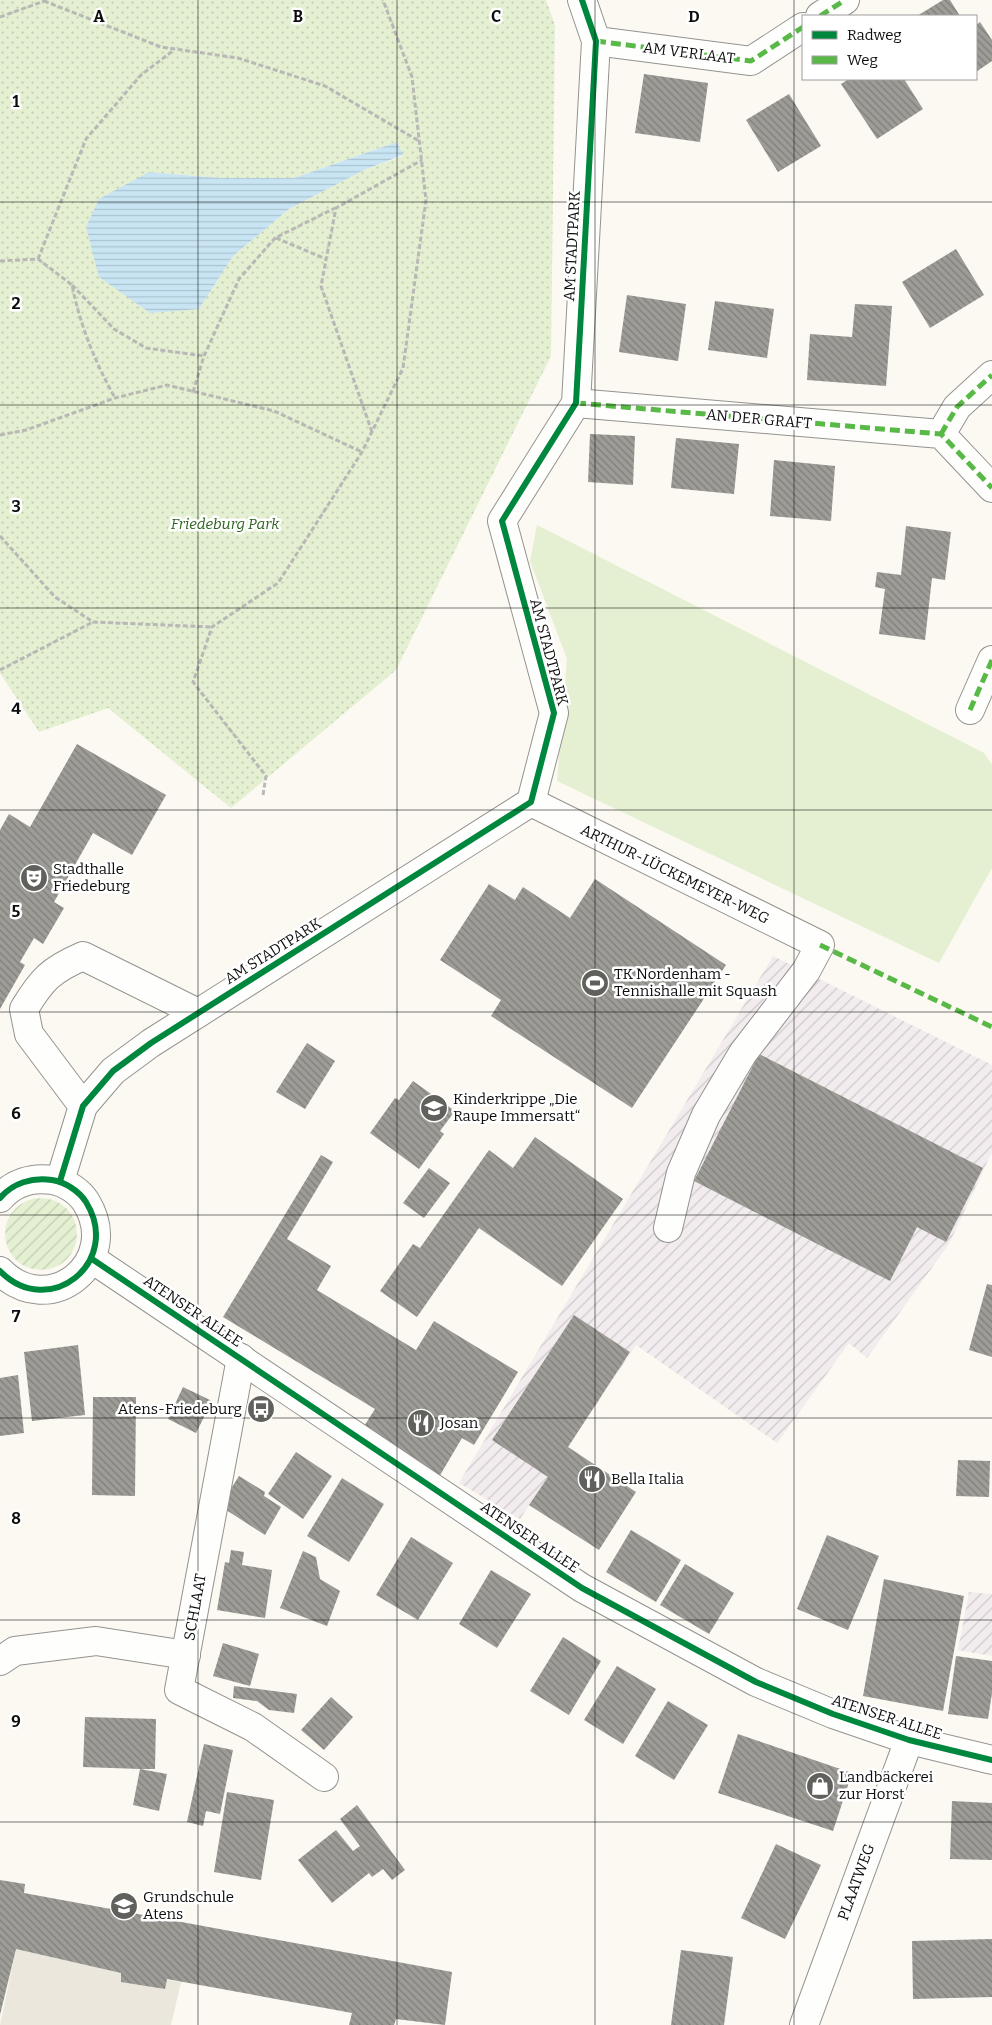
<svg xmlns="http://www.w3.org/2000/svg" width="992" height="2025" font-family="Bitter,serif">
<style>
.industrial{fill:url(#industrial-furrows)}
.grass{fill:#e4f0d1}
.park{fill:url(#park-dots);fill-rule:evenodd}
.garden{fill:url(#garden-furrows)}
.plaza{fill:#ebe7dd}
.water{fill:url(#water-rules)}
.building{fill:url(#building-back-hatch)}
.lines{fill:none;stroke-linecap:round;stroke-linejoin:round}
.minor-casing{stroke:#949390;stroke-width:30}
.path{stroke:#b8b8b6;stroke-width:3;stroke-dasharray:5 2.5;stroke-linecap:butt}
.minor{stroke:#fefefd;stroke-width:28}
.quiet{stroke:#58b947;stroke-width:5;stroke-dasharray:10 5;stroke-linecap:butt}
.cycleway-casing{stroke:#fff;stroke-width:9}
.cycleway{stroke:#00873e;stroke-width:6}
.grid{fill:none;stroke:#0d0d0d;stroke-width:1;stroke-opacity:0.55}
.labels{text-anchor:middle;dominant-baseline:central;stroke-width:5;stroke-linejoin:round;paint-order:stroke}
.street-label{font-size:15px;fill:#0d0d0d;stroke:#fff}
.park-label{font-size:15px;font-style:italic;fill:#2d631e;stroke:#fff}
.poi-label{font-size:15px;fill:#0d0d0d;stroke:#fff;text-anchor:start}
.grid-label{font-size:16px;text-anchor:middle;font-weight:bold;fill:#0d0d0d;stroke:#fff;stroke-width:5;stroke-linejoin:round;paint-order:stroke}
</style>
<defs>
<pattern id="industrial-furrows" width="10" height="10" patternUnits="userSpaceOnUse" patternTransform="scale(1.25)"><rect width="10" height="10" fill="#f2ecee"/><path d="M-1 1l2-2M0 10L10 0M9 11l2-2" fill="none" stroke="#cec9cb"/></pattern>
<pattern id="park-dots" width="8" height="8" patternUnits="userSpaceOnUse" patternTransform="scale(1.25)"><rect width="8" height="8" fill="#e4f0d1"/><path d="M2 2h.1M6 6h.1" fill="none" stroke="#c2cdb2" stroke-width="1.8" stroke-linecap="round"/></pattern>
<pattern id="garden-furrows" width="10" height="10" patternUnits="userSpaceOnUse" patternTransform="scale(1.25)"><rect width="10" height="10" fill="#e4f0d1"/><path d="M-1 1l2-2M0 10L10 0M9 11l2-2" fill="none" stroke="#c2cdb2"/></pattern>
<pattern id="water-rules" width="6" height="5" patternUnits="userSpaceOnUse" patternTransform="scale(1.25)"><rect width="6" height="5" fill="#c9e5f4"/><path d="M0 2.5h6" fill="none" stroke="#abc3d0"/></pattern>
<pattern id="building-back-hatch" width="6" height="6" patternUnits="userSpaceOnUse" patternTransform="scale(1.25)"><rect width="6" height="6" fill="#9e9c97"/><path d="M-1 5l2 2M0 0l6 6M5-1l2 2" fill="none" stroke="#7f7e7a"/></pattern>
</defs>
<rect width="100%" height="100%" fill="#fbf9f1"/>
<!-- industrial -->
<g class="industrial">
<polygon points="773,956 992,1065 992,1152 949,1244 867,1358 849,1343 777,1443 636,1345 520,1519 459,1483"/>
<polygon points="969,1592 992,1594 992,1656 958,1650"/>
</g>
<!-- grass -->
<polygon class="grass" points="537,525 984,753 992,765 992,868 939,963 557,781 567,659 530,561"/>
<!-- park -->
<path class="park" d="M0,0H546L555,25L551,356L396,670L231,808L108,708L39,732L0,673ZM397,142L403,156L364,170L289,209L233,256L199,309L150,172L221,178H294Z"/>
<!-- garden -->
<circle class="garden" cx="41" cy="1234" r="36"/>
<!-- plaza -->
<polygon class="plaza" points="16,1949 121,1973 181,1982 171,2025 0,2025"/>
<!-- water -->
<polygon class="water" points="397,142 403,155 364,170 289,209 233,256 199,309 150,313 99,277 86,227 99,199 149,172 221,178 294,178"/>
<!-- building -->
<g class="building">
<polygon points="943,0 950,0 960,16 917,16"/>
<polygon points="980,22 992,40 992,61 976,72 976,25"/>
<polygon points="644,74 708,83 700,142 635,133"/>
<polygon points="849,79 904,79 923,109 877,139 841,84"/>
<polygon points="789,94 821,146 778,172 746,120"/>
<polygon points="956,249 984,295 930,328 902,282"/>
<polygon points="627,295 686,304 678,361 619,352"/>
<polygon points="715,301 774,309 767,358 708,350"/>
<polygon points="855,304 892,306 886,386 807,380 810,334 852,337"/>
<polygon points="590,434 635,436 633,485 588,482"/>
<polygon points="676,438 739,444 734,494 671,488"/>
<polygon points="774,460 835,466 831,521 770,516"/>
<polygon points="906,526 951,532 945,580 932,578 925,640 879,634 885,589 875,587 877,572 901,575"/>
<polygon points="77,744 166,795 132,855 93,833 54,902 64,908 43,944 34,938 20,962 25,965 0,1009 0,830 9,814 30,827"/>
<polygon points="595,879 726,965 632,1108 491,1016 501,1000 440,960 489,884 515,900 523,887 570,918"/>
<polygon points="307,1043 335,1061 305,1109 276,1092"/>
<polygon points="759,1054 983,1168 946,1242 917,1227 890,1281 694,1181"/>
<polygon points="413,1081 455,1111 440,1131 444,1134 419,1169 370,1133 395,1098 399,1100"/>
<polygon points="535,1137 623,1199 562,1286 479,1228 417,1317 380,1291 413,1244 420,1248 489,1150 513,1168"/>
<polygon points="321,1155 333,1162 287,1239 331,1266 317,1290 416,1350 434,1321 518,1372 474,1445 462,1438 439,1477 361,1431 375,1409 223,1317"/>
<polygon points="429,1168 450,1183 424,1218 403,1203"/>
<polygon points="987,1284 992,1285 992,1357 969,1350"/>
<polygon points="574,1315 630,1352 568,1447 636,1492 599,1550 529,1505 548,1477 492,1440"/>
<polygon points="78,1345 85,1415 32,1421 24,1352"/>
<polygon points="18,1375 24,1433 0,1436 0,1378"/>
<polygon points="183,1387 212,1401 196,1433 168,1419"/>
<polygon points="93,1397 136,1397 135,1496 92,1495"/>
<polygon points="296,1452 332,1476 303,1519 268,1494"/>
<polygon points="958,1460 990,1461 989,1497 956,1496"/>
<polygon points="239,1476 265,1492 264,1496 281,1507 265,1535 220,1506"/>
<polygon points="342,1478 384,1504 349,1562 307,1536"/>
<polygon points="631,1530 681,1560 656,1602 606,1572"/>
<polygon points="827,1535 879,1556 848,1630 797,1609"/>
<polygon points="411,1537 453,1563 418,1620 376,1595"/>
<polygon points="231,1550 244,1552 242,1565 272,1570 265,1618 217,1610 225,1562 229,1563"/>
<polygon points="303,1551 316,1557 320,1579 340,1591 327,1626 280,1608"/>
<polygon points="685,1564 734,1593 709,1634 660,1605"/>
<polygon points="491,1570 531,1594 497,1648 459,1624"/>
<polygon points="884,1579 964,1596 943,1711 863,1696"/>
<polygon points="563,1637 601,1661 569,1715 530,1691"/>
<polygon points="223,1643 259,1654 250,1686 213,1676"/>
<polygon points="956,1656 992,1661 992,1693 988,1719 948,1714"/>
<polygon points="617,1666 656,1689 623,1744 584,1720"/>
<polygon points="234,1686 297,1694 294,1713 269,1710 257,1701 233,1698"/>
<polygon points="331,1697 353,1717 324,1750 301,1730"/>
<polygon points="668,1701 708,1725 674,1780 635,1756"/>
<polygon points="85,1717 156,1719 155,1769 140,1769 167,1774 159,1811 133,1805 140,1769 83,1767"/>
<polygon points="738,1734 852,1773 833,1831 718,1793"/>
<polygon points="204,1744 233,1750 220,1814 206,1811 203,1826 187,1822"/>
<polygon points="227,1792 274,1800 261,1880 214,1872"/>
<polygon points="952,1801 992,1803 992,1860 950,1859"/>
<polygon points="357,1805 405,1870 392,1880 383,1869 372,1877 369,1873 332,1903 298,1860 336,1830 353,1851 360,1846 340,1819"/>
<polygon points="776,1844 821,1865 785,1939 741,1918"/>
<polygon points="0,1880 25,1884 24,1893 452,1972 445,2025 396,2019 394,2025 349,2025 352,2013 167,1979 165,1989 121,1982 121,1973 16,1949 0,2015"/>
<polygon points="992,1939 992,1997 913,1999 912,1941"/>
<polygon points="681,1950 733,1957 724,2025 671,2025"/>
</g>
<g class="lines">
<!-- minor casing -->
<g class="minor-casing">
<g id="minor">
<polyline points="820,16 845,0"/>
<polyline points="596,41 751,61 803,27"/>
<polyline points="576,403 941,434 992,488"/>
<polyline points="941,434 957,407 992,375"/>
<polyline points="970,710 992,660"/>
<polyline points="531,802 820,945 806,971 743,1053 706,1115 681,1173 668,1228"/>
<path d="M83,1106L29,1034L24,1009C42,979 51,970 83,956L198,1013"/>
<polyline points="60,1181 83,1106 113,1071 151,1043 531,802 554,713 502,521 576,403 596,41 582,0"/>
<path d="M0,1198C13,1183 32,1177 52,1180C65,1182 79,1191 86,1202C123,1262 49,1321 0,1271"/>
<polyline points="92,1259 582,1588 756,1682 833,1714 909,1740 992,1760"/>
<polyline points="241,1358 179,1690 253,1727 324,1777"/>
<polyline points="0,1661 15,1651 96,1641 186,1655"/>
<polyline points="804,2025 909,1740"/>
</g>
</g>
<!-- path -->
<g class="path">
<polyline points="44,1 161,47 238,58 325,86 419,141"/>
<polyline points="0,17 47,0"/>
<polyline points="276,238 326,259"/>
<polyline points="38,259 86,139 141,75 174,50"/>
<path d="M0,261L38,259L72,285C80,325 95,362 115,398"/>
<polyline points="72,285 114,329 146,348 204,356"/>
<polyline points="193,392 204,356 239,279 275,238 335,208"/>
<polyline points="372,432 321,286 336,208 422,160"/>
<polyline points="0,435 26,430 115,398 167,385 274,411 362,452"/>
<polyline points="0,536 55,597 93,622 212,627"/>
<polyline points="0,670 93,622"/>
<polyline points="263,795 266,776 193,682 212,627 278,583 362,452 403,368 426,200 412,77 383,0"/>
</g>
<!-- minor -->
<use href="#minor" class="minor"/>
<!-- quiet -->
<g class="quiet">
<polyline points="820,16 845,0"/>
<polyline points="596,41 751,61 803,27"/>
<polyline points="576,403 941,434 992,488"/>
<polyline points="941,434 957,407 992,375"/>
<polyline points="970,710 992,660"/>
<polyline points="820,945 992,1027"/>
</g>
<!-- cycleway casing -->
<g class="cycleway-casing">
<g id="cycleway">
<polyline points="60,1181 83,1106 113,1071 151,1043 531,802 554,713 502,521 576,403 596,41 582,0"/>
<path d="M0,1198C13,1183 32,1177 52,1180C65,1182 79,1191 86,1202C123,1262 49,1321 0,1271"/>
<polyline points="92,1259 582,1588 756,1682 833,1714 909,1740 992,1760"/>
</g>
</g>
<!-- cycleway -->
<use href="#cycleway" class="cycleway"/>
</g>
<!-- grid -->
<path class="grid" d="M198,0V2025M397,0V2025M595,0V2025M794,0V2025M0,202H992M0,405H992M0,608H992M0,810H992M0,1012H992M0,1215H992M0,1418H992M0,1620H992M0,1822H992"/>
<!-- icons -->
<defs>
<g id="theatre-disc" transform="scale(1.4375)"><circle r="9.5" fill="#60605d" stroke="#fff"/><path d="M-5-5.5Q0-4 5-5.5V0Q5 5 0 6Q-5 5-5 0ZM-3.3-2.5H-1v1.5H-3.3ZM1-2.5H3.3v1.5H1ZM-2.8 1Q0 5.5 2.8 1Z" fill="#fff"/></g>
<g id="stadium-disc" transform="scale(1.4375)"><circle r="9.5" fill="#60605d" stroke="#fff"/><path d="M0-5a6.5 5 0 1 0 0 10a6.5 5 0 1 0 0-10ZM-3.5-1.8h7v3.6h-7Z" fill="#fff"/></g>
<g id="school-disc" transform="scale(1.4375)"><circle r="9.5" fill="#60605d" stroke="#fff"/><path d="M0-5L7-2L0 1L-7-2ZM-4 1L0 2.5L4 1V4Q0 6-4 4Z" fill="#fff"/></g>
<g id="bus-disc" transform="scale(1.4375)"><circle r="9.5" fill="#60605d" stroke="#fff"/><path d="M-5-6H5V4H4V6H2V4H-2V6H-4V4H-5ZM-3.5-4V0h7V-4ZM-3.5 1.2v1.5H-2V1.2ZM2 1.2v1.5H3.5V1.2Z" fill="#fff"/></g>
<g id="restaurant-disc" transform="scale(1.4375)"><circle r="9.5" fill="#60605d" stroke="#fff"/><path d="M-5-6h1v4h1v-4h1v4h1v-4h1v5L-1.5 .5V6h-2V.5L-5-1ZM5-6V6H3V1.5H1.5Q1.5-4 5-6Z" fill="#fff"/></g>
<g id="shop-disc" transform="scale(1.4375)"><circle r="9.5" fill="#60605d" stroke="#fff"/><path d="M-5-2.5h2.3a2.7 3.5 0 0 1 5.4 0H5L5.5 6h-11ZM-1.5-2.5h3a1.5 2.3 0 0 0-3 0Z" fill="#fff"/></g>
</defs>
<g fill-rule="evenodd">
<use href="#theatre-disc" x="34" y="878"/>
<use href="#stadium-disc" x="595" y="983"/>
<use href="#school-disc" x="434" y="1108"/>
<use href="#bus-disc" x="261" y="1409"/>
<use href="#restaurant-disc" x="421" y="1423"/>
<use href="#restaurant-disc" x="592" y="1479"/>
<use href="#shop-disc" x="820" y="1786"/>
<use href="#school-disc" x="124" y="1906"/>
</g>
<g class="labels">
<!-- street labels -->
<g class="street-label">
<text transform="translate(689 53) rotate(7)">AM VERLAAT</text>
<text transform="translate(572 246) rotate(-87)">AM STADTPARK</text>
<text transform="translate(759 419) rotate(5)">AN DER GRAFT</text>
<text transform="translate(549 652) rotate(75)">AM STADTPARK</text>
<text transform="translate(675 874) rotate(26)">ARTHUR-LÜCKEMEYER-WEG</text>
<text transform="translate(273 951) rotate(-32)">AM STADTPARK</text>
<text transform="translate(193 1311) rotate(34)">ATENSER ALLEE</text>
<text transform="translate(530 1537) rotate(34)">ATENSER ALLEE</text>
<text transform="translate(195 1607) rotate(-80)">SCHLAAT</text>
<text transform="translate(887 1717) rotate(18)">ATENSER ALLEE</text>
<text transform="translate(856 1882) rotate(-70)">PLAATWEG</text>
</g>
<!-- park labels -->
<g class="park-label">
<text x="225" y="524">Friedeburg Park</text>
</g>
<!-- poi labels -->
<g class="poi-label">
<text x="53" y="869">Stadthalle<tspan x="53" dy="17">Friedeburg</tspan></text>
<text x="614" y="974">TK Nordenham -<tspan x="614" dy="17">Tennishalle mit Squash</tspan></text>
<text x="453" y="1099">Kinderkrippe „Die<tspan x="453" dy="17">Raupe Immersatt“</tspan></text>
<text x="242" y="1409" text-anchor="end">Atens-Friedeburg</text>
<text x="440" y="1423">Josan</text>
<text x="611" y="1479">Bella Italia</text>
<text x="839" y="1777">Landbäckerei<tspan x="839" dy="17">zur Horst</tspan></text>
<text x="143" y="1897">Grundschule<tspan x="143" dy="17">Atens</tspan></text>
</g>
</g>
<g class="grid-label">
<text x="99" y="22">A</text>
<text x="298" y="22">B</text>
<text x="496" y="22">C</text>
<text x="694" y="22">D</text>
<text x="16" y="107">1</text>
<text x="16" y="309">2</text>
<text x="16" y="512">3</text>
<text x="16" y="714">4</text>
<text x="16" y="917">5</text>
<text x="16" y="1119">6</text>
<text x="16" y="1322">7</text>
<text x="16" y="1524">8</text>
<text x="16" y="1727">9</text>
</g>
<!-- legend -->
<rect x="802" y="15" width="175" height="65" fill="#ffffff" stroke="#9e9e9e"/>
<rect x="812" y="31" width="25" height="8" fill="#00873e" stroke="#9e9e9e"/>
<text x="847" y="40" font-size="15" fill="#0d0d0d">Radweg</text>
<rect x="812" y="56" width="25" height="8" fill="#58b947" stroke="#9e9e9e"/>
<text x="847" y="65" font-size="15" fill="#0d0d0d">Weg</text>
</svg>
